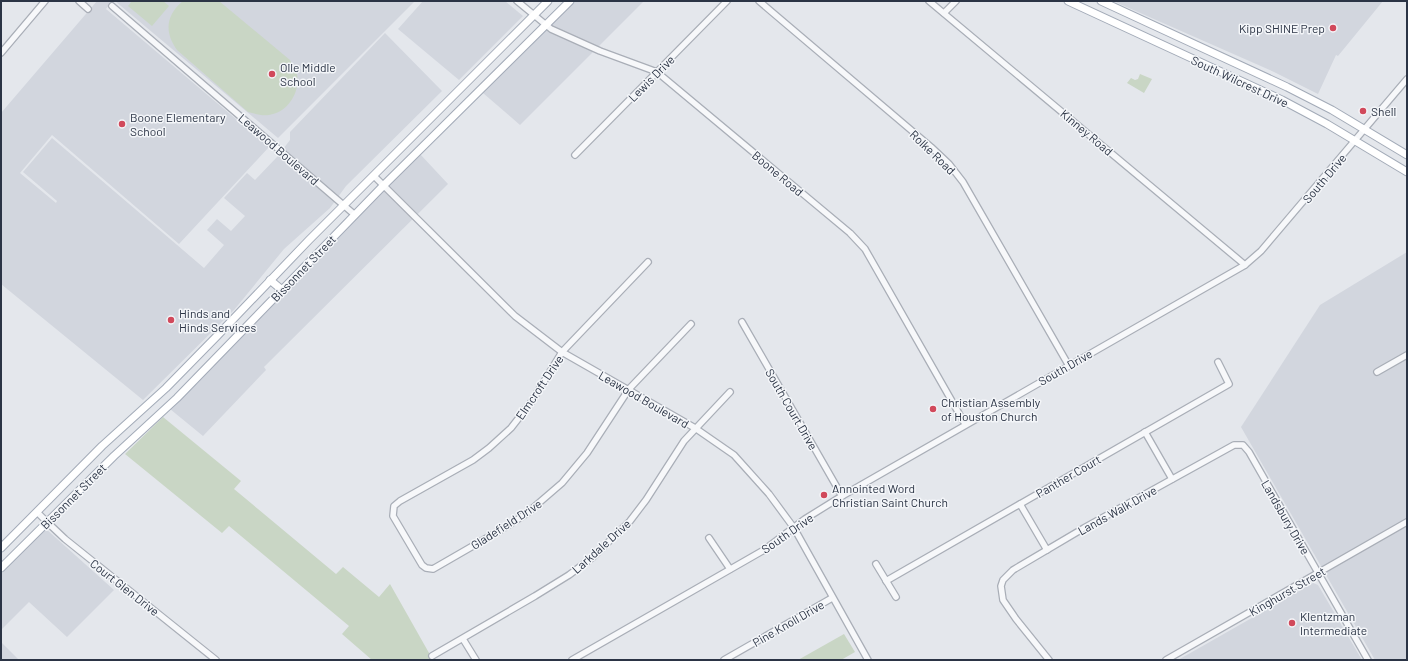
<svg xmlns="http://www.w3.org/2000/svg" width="1408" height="661" font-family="Barlow,sans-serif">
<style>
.built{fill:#d2d6de}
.green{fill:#c9d6c5}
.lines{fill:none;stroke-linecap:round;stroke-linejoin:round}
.minor-casing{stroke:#a9aeb7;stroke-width:8}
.major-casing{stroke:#a3abb8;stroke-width:9}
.minor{stroke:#f7f8fa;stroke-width:5.5}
.major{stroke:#fff;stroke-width:7}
.poi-dot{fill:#d1495b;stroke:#f4f6f9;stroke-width:1.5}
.labels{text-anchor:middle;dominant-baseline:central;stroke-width:3;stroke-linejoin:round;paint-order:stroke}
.poi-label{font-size:12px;fill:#2b3445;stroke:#f4f6f9;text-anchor:start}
.street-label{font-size:12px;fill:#2b3445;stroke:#f4f6f9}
</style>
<rect width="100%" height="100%" fill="#e4e7ec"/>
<!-- built -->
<g class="built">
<polygon points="97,1 112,1 106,9 269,147 179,244 52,135 20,173 56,203 57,201 23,172 52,138 204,268 224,245 207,230 217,219 231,231 245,216 224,198 247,173 255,180 277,157 290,140 290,132 385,33 442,91 346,186 330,208 284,249 234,310 143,400 1,284 1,113"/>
<polygon points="115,1 415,1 278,138"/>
<polygon points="423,1 505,1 523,16 459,80 398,29"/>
<polygon points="574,1 644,1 520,125 483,93"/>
<polygon points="1113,1 1383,1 1338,56 1336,55 1318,94 1274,72"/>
<polygon points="420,154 448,184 264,367 266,370 203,436 170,409"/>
<polygon points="1407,252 1407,660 1375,660 1241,427 1320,305"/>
<polygon points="46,529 114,590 67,637 29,602 1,630 1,574"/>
<polygon points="1313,583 1318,585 1362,660 1178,660"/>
<polygon points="1,642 19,660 1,660"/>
</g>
<!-- green -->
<g class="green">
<polygon points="132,1 163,1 169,6 152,26 128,6"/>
<path d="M183,1H219L290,60C292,64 294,68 296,71C302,88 290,110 273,114C264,117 257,114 248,112L177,50C164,32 166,15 183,1Z"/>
<polygon points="1140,74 1152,79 1144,93 1127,83 1131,78 1135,80 1138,79"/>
<polygon points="163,417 241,481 234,489 336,574 343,567 379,597 390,584 433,660 372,660 342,634 349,626 229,526 222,533 125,454"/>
<polygon points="844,634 855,652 841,660 798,660"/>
</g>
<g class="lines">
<!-- minor casing -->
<g class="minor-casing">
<g id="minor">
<polyline points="79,1 88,9"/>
<polyline points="517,1 551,29 600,51 657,72 850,233 865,249 965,424"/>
<polyline points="759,1 931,147 949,164 963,182 1069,366"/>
<polyline points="929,1 1245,265"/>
<polyline points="112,6 355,215"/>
<polyline points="944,13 956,1"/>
<polyline points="1,53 45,1"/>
<polyline points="575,155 727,1"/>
<polyline points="374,176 515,316 562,352 695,428 734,455 769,494 794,528 868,660"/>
<polyline points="648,262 562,352 532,401 511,428 489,448 473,460 400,501 394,506 393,516 422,565 426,568 433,569 504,528 526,514 562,483 587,453 629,389 691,324"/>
<polyline points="742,322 842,496"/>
<polyline points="1377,372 1407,355"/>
<polyline points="1145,432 1172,479"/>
<polyline points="1020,504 1047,550"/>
<polyline points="37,512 47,522 65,539 216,660"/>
<polyline points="709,538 730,569"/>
<polyline points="876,564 896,597"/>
<polyline points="886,581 1229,384 1218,362"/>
<polyline points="463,639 476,660"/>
<polyline points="432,656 535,596 569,575 593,557 630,521 646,500 684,441 730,392"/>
<polyline points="572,660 764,550 805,519 842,496 1245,265 1261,251 1272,238 1407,79"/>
<polyline points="724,660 832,598"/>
<polyline points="1049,660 1016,619 1003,600 1001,586 1003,580 1013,570 1084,528 1234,445 1243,445 1249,452 1368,660"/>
<polyline points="1166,660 1407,522"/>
</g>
</g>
<!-- major casing -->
<g class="major-casing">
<g id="major">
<polyline points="1068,1 1282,100 1327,124 1407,172"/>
<polyline points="1101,1 1287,87 1332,110 1407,155"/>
<polyline points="270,280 282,290"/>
<polyline points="1,548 102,446 166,388 217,336 309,240 548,1"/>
<polyline points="1,568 114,456 177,398 383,186 570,1"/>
</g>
</g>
<!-- minor -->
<use href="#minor" class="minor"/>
<!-- major -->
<use href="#major" class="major"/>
</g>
<!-- markers -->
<g class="poi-dot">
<circle cx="1333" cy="28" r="4"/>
<circle cx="272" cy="74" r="4"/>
<circle cx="1363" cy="111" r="4"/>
<circle cx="122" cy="124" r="4"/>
<circle cx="171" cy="320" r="4"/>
<circle cx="933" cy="409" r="4"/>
<circle cx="824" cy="495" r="4"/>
<circle cx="1292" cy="623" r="4"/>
</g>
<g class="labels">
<!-- poi labels -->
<g class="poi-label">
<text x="1325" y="28" text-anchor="end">Kipp SHINE Prep</text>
<text x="280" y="67">Olle Middle<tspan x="280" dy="14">School</tspan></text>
<text x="1371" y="111">Shell</text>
<text x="130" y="117">Boone Elementary<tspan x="130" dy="14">School</tspan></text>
<text x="179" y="313">Hinds and<tspan x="179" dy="14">Hinds Services</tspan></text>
<text x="941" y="402">Christian Assembly<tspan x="941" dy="14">of Houston Church</tspan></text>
<text x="832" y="488">Annointed Word<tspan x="832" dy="14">Christian Saint Church</tspan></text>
<text x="1300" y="616">Klentzman<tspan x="1300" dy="14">Intermediate</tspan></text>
</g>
<!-- street labels -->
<g class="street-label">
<text transform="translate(651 78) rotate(-45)">Lewis Drive</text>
<text transform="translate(1240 81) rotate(25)">South Wilcrest Drive</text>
<text transform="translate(1087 132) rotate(40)">Kinney Road</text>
<text transform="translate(279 149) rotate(41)">Leawood Boulevard</text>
<text transform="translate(933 152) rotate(44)">Rolke Road</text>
<text transform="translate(778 173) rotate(40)">Boone Road</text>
<text transform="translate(1324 178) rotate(-50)">South Drive</text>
<text transform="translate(303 268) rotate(-46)">Bissonnet Street</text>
<text transform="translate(1065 367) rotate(-30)">South Drive</text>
<text transform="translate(539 387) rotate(-56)">Elmcroft Drive</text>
<text transform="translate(644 399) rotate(30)">Leawood Boulevard</text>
<text transform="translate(792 409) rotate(60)">South Court Drive</text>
<text transform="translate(1068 476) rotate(-30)">Panther Court</text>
<text transform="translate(73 496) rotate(-45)">Bissonnet Street</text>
<text transform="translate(1117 510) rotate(-29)">Lands Walk Drive</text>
<text transform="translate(1286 517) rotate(60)">Landsbury Drive</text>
<text transform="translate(506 524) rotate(-33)">Gladefield Drive</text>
<text transform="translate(787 533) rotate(-35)">South Drive</text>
<text transform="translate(601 546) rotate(-42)">Larkdale Drive</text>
<text transform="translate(125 587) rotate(38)">Court Glen Drive</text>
<text transform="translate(1287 591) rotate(-30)">Kinghurst Street</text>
<text transform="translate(788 623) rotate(-30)">Pine Knoll Drive</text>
</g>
</g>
<!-- border -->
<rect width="1408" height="661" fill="none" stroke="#2b3445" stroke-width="4"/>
</svg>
